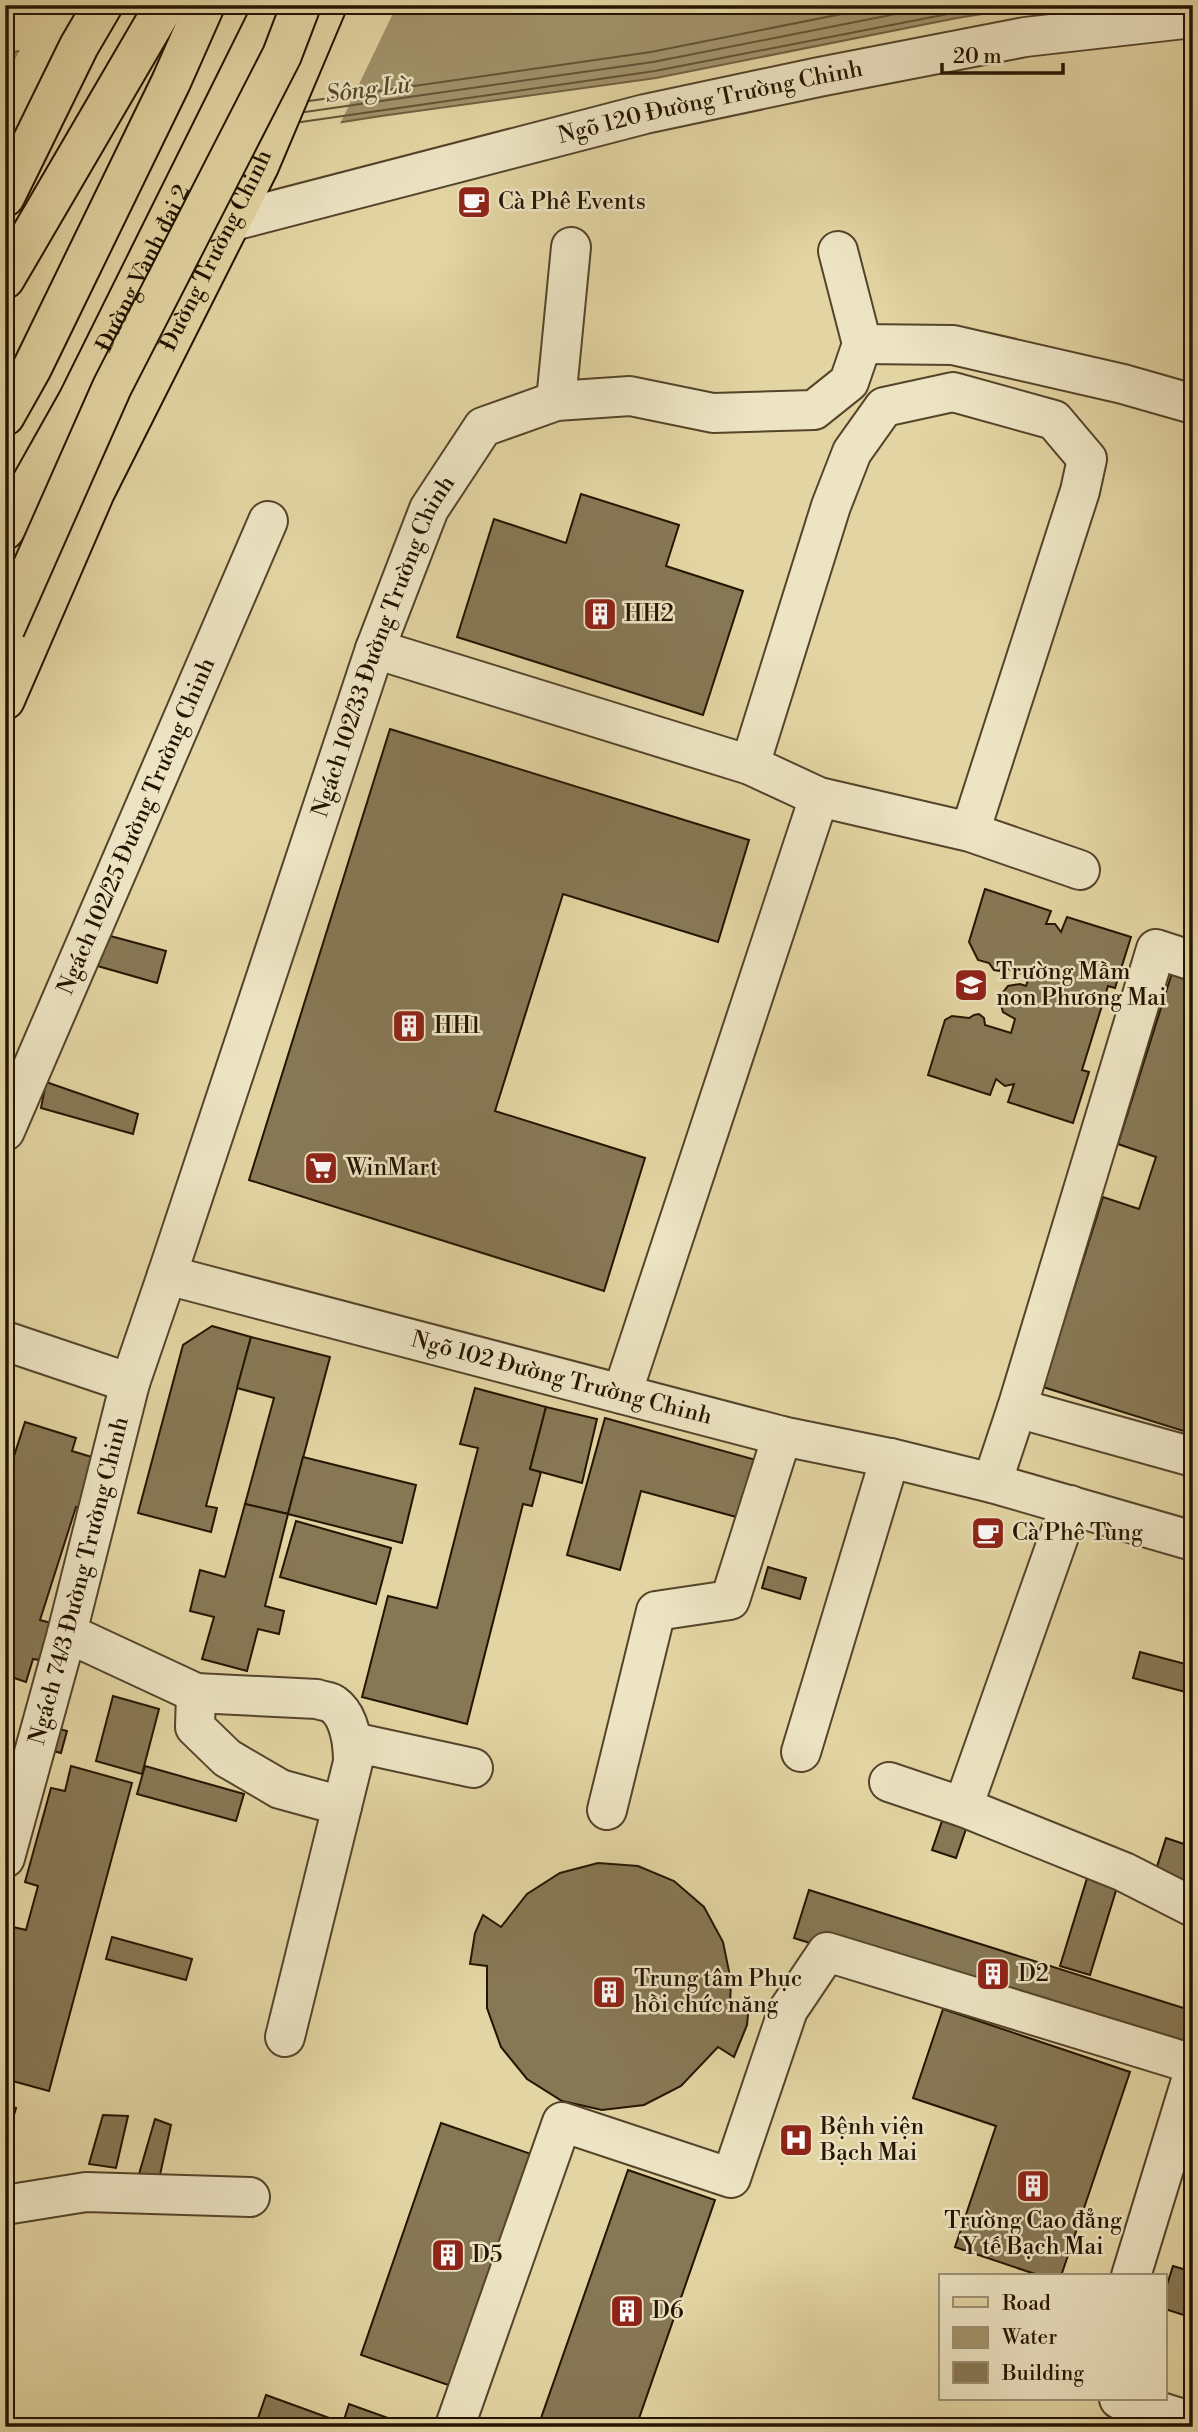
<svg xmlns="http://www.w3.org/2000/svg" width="1198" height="2432" font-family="'Libre Bodoni',serif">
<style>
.water{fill:#a2936c;stroke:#706041;stroke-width:2}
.pier{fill:#e3d5a3}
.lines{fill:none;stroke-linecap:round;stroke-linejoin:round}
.shore{stroke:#635436;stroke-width:2}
.building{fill:#877855;stroke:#241401;stroke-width:2}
.minor-casing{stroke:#54442a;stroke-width:42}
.major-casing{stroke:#241401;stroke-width:42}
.highway-casing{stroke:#241401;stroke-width:42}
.minor{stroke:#ede4c3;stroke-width:38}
.major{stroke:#e3d5a3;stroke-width:38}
.highway{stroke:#e3d5a3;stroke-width:38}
.highway-bridge-casing{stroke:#241401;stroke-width:42;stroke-linecap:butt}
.highway-bridge{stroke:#e3d5a3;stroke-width:38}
.labels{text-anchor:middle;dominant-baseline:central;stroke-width:5;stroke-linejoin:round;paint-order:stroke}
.street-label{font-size:23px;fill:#241401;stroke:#ede4c3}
.poi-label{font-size:23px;fill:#241401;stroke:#ede4c3;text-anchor:start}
.water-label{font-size:24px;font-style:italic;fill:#56472c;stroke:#ede4c3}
</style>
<rect width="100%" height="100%" fill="#e3d5a3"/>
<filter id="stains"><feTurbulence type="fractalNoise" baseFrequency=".00286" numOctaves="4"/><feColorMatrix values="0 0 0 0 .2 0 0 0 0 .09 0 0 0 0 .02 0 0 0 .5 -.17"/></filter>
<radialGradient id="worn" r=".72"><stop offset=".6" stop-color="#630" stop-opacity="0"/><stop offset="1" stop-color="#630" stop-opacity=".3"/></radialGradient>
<!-- water -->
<polygon class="water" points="384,5 1039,5 957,18 656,78 381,116 5,175 5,53"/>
<!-- pier -->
<polygon class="pier" points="356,5 397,5 339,126 5,179 5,78 21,48"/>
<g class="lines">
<!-- shore -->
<g class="shore">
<polyline points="309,101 651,52 887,5"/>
<polyline points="305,112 653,62 941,5"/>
<polyline points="301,122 655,71 994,5"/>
</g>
</g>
<!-- building -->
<g class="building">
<polygon points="581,494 679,525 666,566 743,591 703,715 457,637 494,519 566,543"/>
<polygon points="390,729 749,840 718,942 563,894 495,1111 645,1158 604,1291 249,1180"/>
<polygon points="985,889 1051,911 1046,924 1055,924 1061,932 1067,917 1131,937 1115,988 1108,986 1082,1070 1089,1072 1073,1123 1008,1102 1014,1084 1005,1086 996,1079 990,1095 928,1075 945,1020 952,1016 969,1018 974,1015 979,1014 984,1018 985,1025 1011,1033 1015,1019 1003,1012 1000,1001 1001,995 1008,986 1020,984 1026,986 1029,976 1005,968 1000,971 994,970 989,963 978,960 969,942"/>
<polygon points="103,934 166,951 157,983 94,965"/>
<polygon points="1177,957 1193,962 1193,1434 1043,1387 1103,1197 1139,1209 1156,1157 1118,1144"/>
<polygon points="46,1082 138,1114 133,1134 41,1108"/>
<polygon points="212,1326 251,1337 206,1506 217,1508 211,1532 138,1513 183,1345"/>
<polygon points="251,1337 330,1357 288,1514 245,1504 274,1398 237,1388"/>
<polygon points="475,1388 546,1407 530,1469 541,1472 532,1506 523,1504 467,1724 362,1697 388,1596 437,1608 478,1448 460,1444"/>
<polygon points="546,1407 597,1419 582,1483 530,1469"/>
<polygon points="605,1418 767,1463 751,1521 641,1491 620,1570 567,1555"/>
<polygon points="25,1422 76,1438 72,1451 95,1458 91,1512 76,1507 40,1620 51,1623 39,1660 33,1659 26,1682 5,1675 5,1484"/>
<polygon points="303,1457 416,1485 402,1543 288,1514"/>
<polygon points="245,1504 288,1514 265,1606 284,1611 279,1634 258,1629 247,1671 202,1659 214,1617 190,1611 200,1570 225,1577"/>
<polygon points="296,1521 391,1548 376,1604 280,1577"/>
<polygon points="768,1567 806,1578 800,1599 762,1588"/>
<polygon points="1140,1652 1193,1666 1193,1694 1133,1678"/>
<polygon points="113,1696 159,1709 142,1774 96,1761"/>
<polygon points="44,1725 67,1731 61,1753 37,1747"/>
<polygon points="71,1766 132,1783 49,2091 5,2079 5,1954 13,1927 26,1930 38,1886 25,1882 51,1788 65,1791"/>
<polygon points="145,1766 244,1794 236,1821 137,1794"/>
<polygon points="942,1821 966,1829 956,1858 932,1850"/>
<polygon points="1166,1838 1193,1847 1193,1885 1155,1873"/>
<polygon points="598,1863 638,1866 674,1881 704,1907 723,1942 731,1981 730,2005 749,2003 747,2025 734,2057 718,2047 681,2086 644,2105 602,2110 562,2101 527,2079 501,2047 487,2008 487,1966 470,1964 475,1933 483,1915 501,1927 527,1894 560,1873"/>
<polygon points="1088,1875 1118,1884 1090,1975 1060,1966"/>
<polygon points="809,1890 1193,2011 1193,2063 794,1938"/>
<polygon points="112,1937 192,1959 186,1980 106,1959"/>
<polygon points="943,2009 1130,2072 1061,2276 1041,2276 955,2247 996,2126 913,2098"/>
<polygon points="5,2105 16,2108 9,2133 5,2132"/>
<polygon points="103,2115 128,2116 116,2168 89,2164"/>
<polygon points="155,2119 171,2125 158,2184 137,2181"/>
<polygon points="441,2123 534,2155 454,2387 361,2355"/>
<polygon points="628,2170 715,2200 636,2427 557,2427 540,2421"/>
<polygon points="1173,2266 1193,2272 1193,2318 1165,2309 1165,2291"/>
<polygon points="266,2395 343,2423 349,2404 413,2427 255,2427"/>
<polygon points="1062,2419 1086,2427 1059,2427"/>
</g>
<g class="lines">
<!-- minor casing -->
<g class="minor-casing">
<g id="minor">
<path id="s1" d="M233,221L645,114L819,77L1025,37L1193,18"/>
<polyline points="838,251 862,344 953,345 1123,384 1193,404"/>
<polyline points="556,401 571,247"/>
<polyline points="375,649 750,765"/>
<polyline points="970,832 1080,491 1087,459 1054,420 953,392 884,407 852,452 831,506 750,765 819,797 970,832 1080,870"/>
<path id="s2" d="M5,1131L268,521"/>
<path id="s3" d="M167,1275L375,649L429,509L483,427L556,401L630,396L713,413L814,410L849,382L862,344"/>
<path id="s4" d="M5,1341L130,1383L167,1275L782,1436L890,1458L992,1483L1193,1541"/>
<polyline points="622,1394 819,797"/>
<polyline points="1017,1408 1193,1457"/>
<polyline points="992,1483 1017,1408 1156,949 1193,961"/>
<polyline points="1070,1505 963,1807 1124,1872 1193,1907"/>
<path d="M67,1633L196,1693L317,1699C321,1701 330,1701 333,1704C350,1716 353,1744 353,1762L285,2037"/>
<polyline points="196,1693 195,1727 227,1758 280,1789 342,1806"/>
<polyline points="353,1742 473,1768"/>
<polyline points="801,1752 890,1458"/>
<polyline points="889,1782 963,1807"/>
<polyline points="607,1810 656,1611 730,1600 782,1436"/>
<path id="s5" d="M5,1858L67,1633L130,1383"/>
<polyline points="5,2205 86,2192 250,2197"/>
<polyline points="1131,2276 1193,2074"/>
<polyline points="1119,2399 1193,2422"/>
<polyline points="456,2423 562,2122 731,2178 788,2010 827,1952 1193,2064"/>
</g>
</g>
<!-- major casing -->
<g class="major-casing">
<g id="major">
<polyline points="5,197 79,46 103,5"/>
<path id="s6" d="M5,700L95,492L259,166L327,5"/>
</g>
</g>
<!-- highway casing -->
<g class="highway-casing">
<g id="highway">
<polyline points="5,279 165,5"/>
<polyline points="5,416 32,368 171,82 205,5"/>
<path id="s7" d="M5,530L78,400L274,5"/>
</g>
</g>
<!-- minor -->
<use href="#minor" class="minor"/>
<!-- major -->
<use href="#major" class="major"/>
<!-- highway -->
<use href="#highway" class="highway"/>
<!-- highway-bridge casing -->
<g class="highway-bridge-casing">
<polyline id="highway-bridge" points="5,629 112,387 282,55 301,5"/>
</g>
<!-- highway-bridge -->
<use href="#highway-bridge" class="highway-bridge"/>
</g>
<!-- icons -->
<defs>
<g id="cafe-square" transform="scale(1.75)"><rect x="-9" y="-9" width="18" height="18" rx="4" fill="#8f2418" stroke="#ede4c3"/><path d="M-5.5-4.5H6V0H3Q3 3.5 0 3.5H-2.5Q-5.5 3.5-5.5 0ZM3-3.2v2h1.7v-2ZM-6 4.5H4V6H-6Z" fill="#fff"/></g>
<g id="building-square" transform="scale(1.75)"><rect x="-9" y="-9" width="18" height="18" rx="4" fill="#8f2418" stroke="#ede4c3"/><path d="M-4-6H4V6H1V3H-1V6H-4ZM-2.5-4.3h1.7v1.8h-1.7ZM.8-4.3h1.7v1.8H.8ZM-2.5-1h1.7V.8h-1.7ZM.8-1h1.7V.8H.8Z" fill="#fff"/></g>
<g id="school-square" transform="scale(1.75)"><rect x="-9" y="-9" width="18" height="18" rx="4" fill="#8f2418" stroke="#ede4c3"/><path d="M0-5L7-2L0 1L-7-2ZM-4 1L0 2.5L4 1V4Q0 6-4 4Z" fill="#fff"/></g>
<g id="supermarket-square" transform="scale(1.75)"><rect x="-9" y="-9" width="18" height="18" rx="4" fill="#8f2418" stroke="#ede4c3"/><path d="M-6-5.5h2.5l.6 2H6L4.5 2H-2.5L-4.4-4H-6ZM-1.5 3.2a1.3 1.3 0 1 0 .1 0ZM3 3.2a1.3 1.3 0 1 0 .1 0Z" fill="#fff"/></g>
<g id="hospital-square" transform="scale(1.75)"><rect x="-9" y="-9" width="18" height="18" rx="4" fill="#8f2418" stroke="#ede4c3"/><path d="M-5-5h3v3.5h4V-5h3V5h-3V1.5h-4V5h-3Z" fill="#fff"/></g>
</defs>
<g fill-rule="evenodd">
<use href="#cafe-square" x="474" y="202"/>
<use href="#building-square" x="600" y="614"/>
<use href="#school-square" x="971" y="985"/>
<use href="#building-square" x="409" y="1026"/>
<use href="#supermarket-square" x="321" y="1168"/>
<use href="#cafe-square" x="988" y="1533"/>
<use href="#building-square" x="993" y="1974"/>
<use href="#building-square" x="609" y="1992"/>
<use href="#hospital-square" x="796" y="2140"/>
<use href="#building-square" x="1033" y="2186"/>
<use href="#building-square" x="448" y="2255"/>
<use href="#building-square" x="627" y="2311"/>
</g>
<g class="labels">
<!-- street labels -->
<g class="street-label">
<text stroke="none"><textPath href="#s1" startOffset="492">Ngõ 120 Đường Trường Chinh</textPath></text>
<text stroke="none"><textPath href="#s6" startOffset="497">Đường Trường Chinh</textPath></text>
<text stroke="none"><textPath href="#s7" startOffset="296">Đường Vành đai 2</textPath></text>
<text stroke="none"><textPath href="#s3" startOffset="665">Ngách 102/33 Đường Trường Chinh</textPath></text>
<text stroke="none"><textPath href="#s2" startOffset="332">Ngách 102/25 Đường Trường Chinh</textPath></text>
<text stroke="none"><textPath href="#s4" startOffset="654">Ngõ 102 Đường Trường Chinh</textPath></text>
<text stroke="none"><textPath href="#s5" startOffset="287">Ngách 74/3 Đường Trường Chinh</textPath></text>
</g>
<!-- poi labels -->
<g class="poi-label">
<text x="498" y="202">Cà Phê Events</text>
<text x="624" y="614">HH2</text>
<text x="996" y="972">Trường Mầm<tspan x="996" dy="26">non Phương Mai</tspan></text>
<text x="434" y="1026">HH1</text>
<text x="346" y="1168">WinMart</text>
<text x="1012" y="1533">Cà Phê Tùng</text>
<text x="1018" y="1974">D2</text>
<text x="634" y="1979">Trung tâm Phục<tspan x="634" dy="26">hồi chức năng</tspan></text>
<text x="820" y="2127">Bệnh viện<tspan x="820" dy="26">Bạch Mai</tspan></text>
<text x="1033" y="2221" text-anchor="middle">Trường Cao đẳng<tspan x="1033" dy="26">Y tế Bạch Mai</tspan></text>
<text x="472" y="2255">D5</text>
<text x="652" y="2311">D6</text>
</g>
<!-- water labels -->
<g class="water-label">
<text transform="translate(368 90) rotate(-7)">Sông Lừ</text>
</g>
</g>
<!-- margin -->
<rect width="1198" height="2432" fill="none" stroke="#e3d5a3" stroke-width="28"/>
<rect x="7" y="7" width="1184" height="2418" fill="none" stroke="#241401" stroke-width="3.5"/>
<rect x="14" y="14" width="1170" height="2404" fill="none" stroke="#241401" stroke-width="2"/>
<!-- legend -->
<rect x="939" y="2274" width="228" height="126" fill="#ede4c3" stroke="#9d9175" stroke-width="2"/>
<rect x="953" y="2297" width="35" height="10" fill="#e3d5a3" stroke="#9d9175" stroke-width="2"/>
<text x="1002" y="2310" font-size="21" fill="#241401">Road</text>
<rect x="953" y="2327" width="35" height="21" fill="#a2936c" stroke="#9d9175" stroke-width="2"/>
<text x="1002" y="2344" font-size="21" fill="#241401">Water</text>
<rect x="953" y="2362" width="35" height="21" fill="#877855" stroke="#9d9175" stroke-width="2"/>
<text x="1002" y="2380" font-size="21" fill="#241401">Building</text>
<!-- scale -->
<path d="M942 63v10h121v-10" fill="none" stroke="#241401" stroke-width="3.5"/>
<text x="953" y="63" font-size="21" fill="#241401" stroke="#ede4c3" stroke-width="5" paint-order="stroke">20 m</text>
<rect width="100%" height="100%" filter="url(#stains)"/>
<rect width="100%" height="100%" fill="url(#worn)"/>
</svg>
